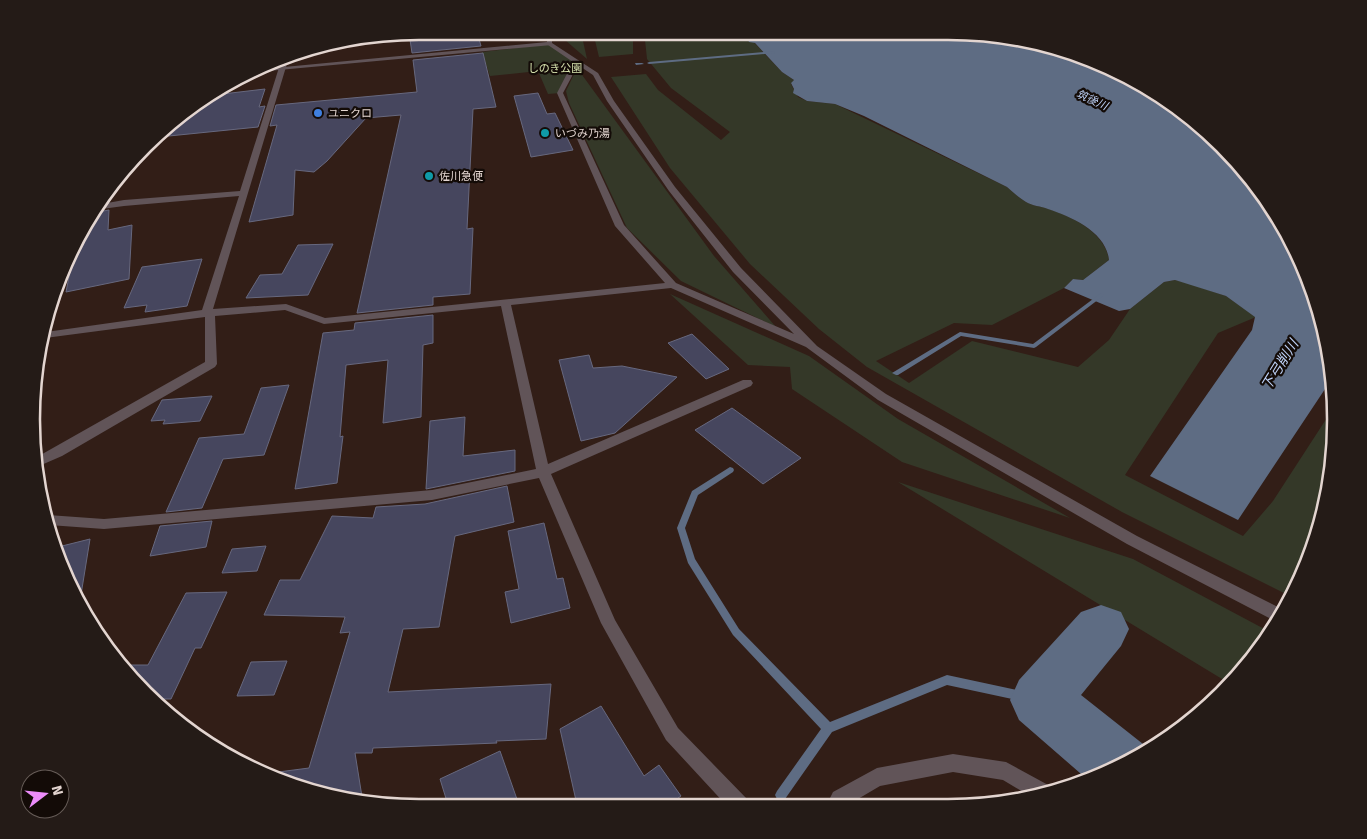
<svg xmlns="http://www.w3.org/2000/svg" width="1367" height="839" font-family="'Fira Sans','Noto Sans JP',sans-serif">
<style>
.green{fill:#343828}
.water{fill:#5e6c83}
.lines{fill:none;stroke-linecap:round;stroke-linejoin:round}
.stream{fill:#5e6c83;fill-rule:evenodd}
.river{fill:#5e6c83;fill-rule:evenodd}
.building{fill:#46465e;stroke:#67687e}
.minor{fill:#615458;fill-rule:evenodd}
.tertiary{fill:#615458;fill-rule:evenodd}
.shop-dot{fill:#3f7fe0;stroke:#130b07;stroke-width:2}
.culture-dot{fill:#0f9aa8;stroke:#130b07;stroke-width:2}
.labels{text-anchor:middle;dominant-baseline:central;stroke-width:4.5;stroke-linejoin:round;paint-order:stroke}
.far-park-label{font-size:11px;fill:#d6e2ad;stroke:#130b07}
.far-water-label{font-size:11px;font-style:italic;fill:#bed2f8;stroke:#130b07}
.far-poi-label{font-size:11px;fill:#e3d5d0;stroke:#130b07;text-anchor:start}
.water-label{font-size:14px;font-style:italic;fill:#bed2f8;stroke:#130b07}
.rim{fill:none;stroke:#e3d5d0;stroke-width:2.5}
</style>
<rect width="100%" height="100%" fill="#321e17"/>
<!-- green -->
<g class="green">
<polygon points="557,32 581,32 587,59 557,33"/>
<polygon points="593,32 638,32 633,36 633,54 599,57"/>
<path d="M652,33H745L782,72L794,80L791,84L798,97L807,101L835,104L1007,187C1013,192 1019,198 1026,202C1032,206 1041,206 1049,209C1072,217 1105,232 1109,260L1083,280L1073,279L1064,288L992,325L954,323L876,361L909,383L972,341L1078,367L1109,340L1130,309L1164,282L1175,280L1187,283L1226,296L1256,317L1218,333L1125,475L1243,536L1273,501L1334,407L1335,445L1323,520L1292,597L1122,512L867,367L819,329L750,264L670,168L611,77L646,74L658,90L721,140L730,132L671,88L647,59L645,40Z"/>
<polygon points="550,44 576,63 560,93 548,94 538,71 490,76 482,52"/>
<polygon points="577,68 714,256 776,327 681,281 627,228 569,103 566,91"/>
<polygon points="670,294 809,356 898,419 1070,518 902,462 792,389 790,367 748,365"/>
<polygon points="898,482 1133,559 1270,632 1256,656 1208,707 1227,682"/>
</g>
<!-- water -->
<path class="water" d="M745,33L998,35L1096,61L1184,111L1239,163L1284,225L1315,294L1333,377L1238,520L1150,476L1252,330L1255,317L1226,296L1175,280L1164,282L1130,309L1119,311L1064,288L1073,279L1083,280L1109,260C1106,232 1072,217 1048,209C1041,206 1032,206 1026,202C1019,198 1013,192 1007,187L864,116L835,104L807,101L793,93L794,89L791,83L794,80L782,72L755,43L749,42Z"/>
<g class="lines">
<!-- stream -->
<g class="stream">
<polygon points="774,51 775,53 649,64 647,63 649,62"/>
<polygon points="635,63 642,63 644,64 636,65"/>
<polygon points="1101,293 1104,295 1103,296 1036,347 1034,348 961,336 898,375 896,375 892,373 960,332 1033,344"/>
<polygon points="730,467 733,468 734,470 733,472 698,495 685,528 695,559 739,629 830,722 947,675 1040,695 1044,697 1045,700 1044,703 1040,705 947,685 832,732 785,799 781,801 777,799 775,795 777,791 821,729 733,635 688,563 677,528 692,491"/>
</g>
<!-- river -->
<polygon class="river" points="1101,605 1121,612 1129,629 1121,646 1081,695 1143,744 1146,752 1088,780 1019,720 1010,700 1019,680 1081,612"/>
</g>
<!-- building -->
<g class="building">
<polygon points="420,31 477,32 481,46 412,53 409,33"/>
<polygon points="483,53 496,107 473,109 467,229 473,228 470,294 433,297 433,305 357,313 401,115 366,118 327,161 314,172 295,170 293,215 249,222 277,125 270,126 276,105 417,92 413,60"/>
<polygon points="265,89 259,107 265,106 258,127 159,137 183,111 214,95"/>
<polygon points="538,93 547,114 555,113 573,150 531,157 514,96"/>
<polygon points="109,210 108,230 132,225 129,279 66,292 74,251 92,213"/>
<polygon points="333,244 308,295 246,298 260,275 282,274 298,245"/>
<polygon points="202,259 187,306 145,312 147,305 124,308 142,267"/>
<polygon points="433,315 433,343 423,345 421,417 383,423 388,360 346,365 340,437 343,436 337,483 295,489 323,333 354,330 355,323"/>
<polygon points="692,334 729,369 706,379 668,343"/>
<polygon points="589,355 593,368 622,366 677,377 615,433 581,441 559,360"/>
<polygon points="289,385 264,455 223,459 202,508 166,512 199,438 244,434 261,388"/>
<polygon points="212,396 200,421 163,424 165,420 151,421 162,400"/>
<polygon points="732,408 801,458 763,484 695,430"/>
<polygon points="465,417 463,456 515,450 515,471 426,489 430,421"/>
<polygon points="507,486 514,522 455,536 439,627 403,629 388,692 551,684 546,739 496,741 497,743 373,748 372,753 355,753 363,803 271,778 263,774 309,768 350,632 340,633 345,617 264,615 280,580 300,580 332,516 373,518 376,507 425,504"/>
<polygon points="212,521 206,547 150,556 160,526"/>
<polygon points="544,523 557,579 563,578 570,608 511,623 505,592 519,589 508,531"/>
<polygon points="90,539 80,601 54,548"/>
<polygon points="266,546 257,571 222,573 232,549"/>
<polygon points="227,592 201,648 195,648 171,699 157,699 125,665 148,665 186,593"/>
<polygon points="287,661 274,695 237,696 251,662"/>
<polygon points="601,706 644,776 659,765 681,796 667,806 577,805 560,729"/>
<polygon points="500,751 519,805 448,805 440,779"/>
</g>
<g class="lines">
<!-- minor -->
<path class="minor" d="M548,43H552L598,73L614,101L675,187L741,268L817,346L886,394L1137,536L1284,610L1277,622L1127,544L878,400L806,347L671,288L511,305L548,464L743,380H751L753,383L751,386L551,474L615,620L678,728L747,799L750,806H727L666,740L601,623L539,478L432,500L104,529L49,525L48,515L104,519L432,490L536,469L501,306L324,324L285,310L215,316L217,364L215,367L62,456L39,466L37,457L205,362V317L45,338L46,332L202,310L239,196L124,206L94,210L96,205L124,200L240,191L282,58L288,56L289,57L213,309L286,304L325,318L665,283L615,226L557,93L573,62L548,45ZM578,65L593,75L607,101L669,191L733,272L794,334L676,283L624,225L563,93Z"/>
<!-- tertiary -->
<g class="tertiary">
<polygon points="546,32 552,32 552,45 257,72 263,69 547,42"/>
<polygon points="953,754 1006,762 1050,786 1052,791 1030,796 1003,780 953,772 880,786 846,806 826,806 833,792 877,768"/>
</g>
</g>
<!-- markers -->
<circle class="shop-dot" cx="318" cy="113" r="5"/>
<g class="culture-dot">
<circle cx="545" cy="133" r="5"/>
<circle cx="429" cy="176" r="5"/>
</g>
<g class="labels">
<!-- far-park labels -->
<g class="far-park-label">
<text x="555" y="68">しのき公園</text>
</g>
<!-- far-water labels -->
<g class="far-water-label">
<text transform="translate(1092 100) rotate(24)">筑後川</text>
</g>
<!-- far-poi labels -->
<g class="far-poi-label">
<text x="328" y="113">ユニクロ</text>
<text x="555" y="133">いづみ乃湯</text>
<text x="439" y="176">佐川急便</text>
</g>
<!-- water labels -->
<g class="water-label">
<text transform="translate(1280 365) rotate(-58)">下弓削川</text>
</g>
</g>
<!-- crop -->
<path d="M0 0H1367V839H0ZM419 40H948A379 379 0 0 1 1327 419V420A379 379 0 0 1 948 799H419A379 379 0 0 1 40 420V419A379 379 0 0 1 419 40Z" fill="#241b17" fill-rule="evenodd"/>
<path class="rim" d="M419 40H948A379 379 0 0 1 1327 419V420A379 379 0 0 1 948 799H419A379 379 0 0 1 40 420V419A379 379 0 0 1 419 40Z"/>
<!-- north arrow -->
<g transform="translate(45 794) rotate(74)"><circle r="24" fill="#130b07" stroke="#665c57"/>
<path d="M0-4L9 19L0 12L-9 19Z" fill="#ec8cfa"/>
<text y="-8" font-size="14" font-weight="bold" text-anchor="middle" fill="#e3d5d0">N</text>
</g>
</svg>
